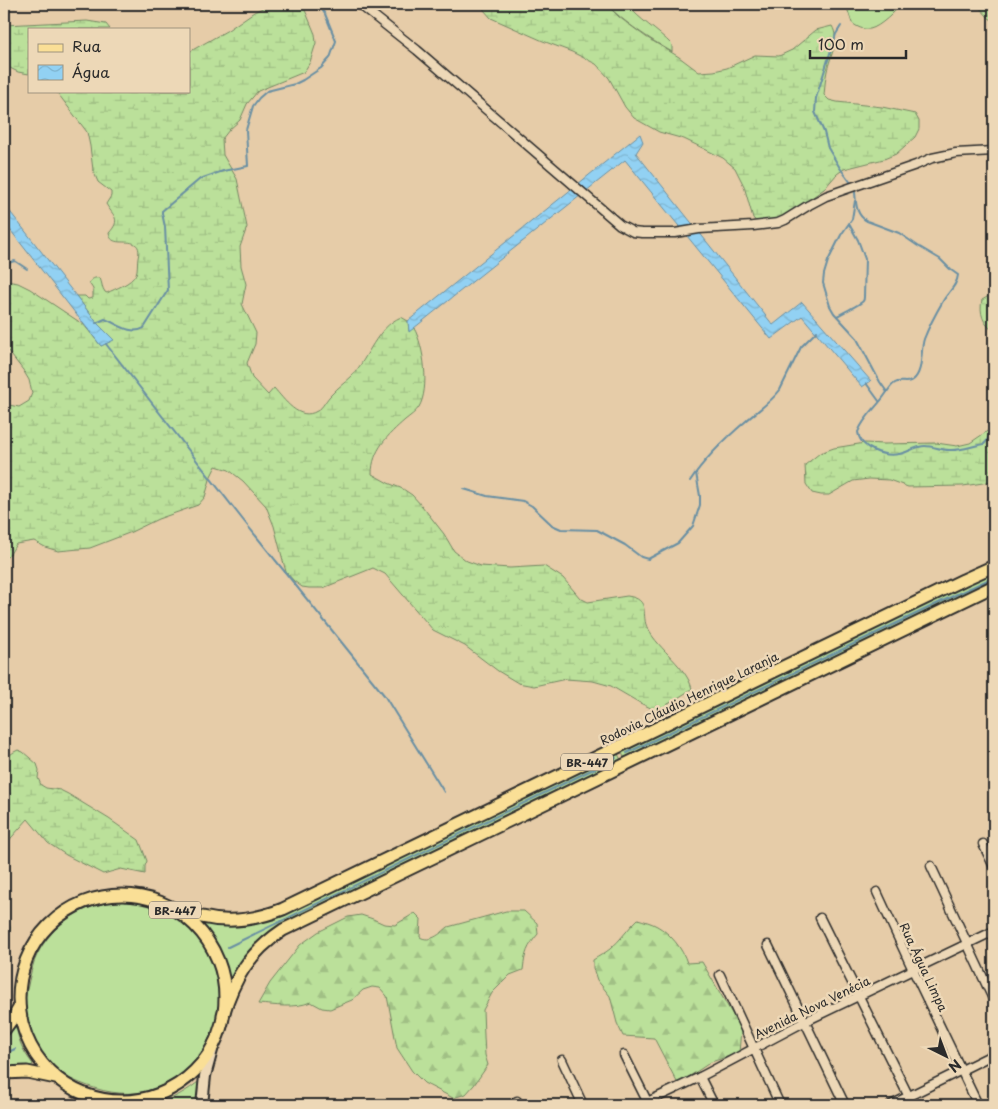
<svg xmlns="http://www.w3.org/2000/svg" width="998" height="1109" font-family="'Playpen Sans',sans-serif">
<style>
.grass{fill:#bbe09a;stroke:#738662}
.forest{fill:url(#forest-firs);stroke:#738662}
.wetland{fill:url(#wetland-marsh);stroke:#738662}
.water{fill:url(#water-waves);stroke:#698fa3}
.lines{fill:none;stroke-linecap:round;stroke-linejoin:round}
.stream{stroke:#698fa3;stroke-width:2}
.street-casing{stroke:#2b2b2b;stroke-width:11}
.secondary-casing{stroke:#2b2b2b;stroke-width:14}
.primary-casing{stroke:#2b2b2b;stroke-width:15}
.street{stroke:#edd8b7;stroke-width:8}
.secondary{stroke:#edd8b7;stroke-width:10}
.primary{stroke:#fadf96;stroke-width:11}
.labels{text-anchor:middle;dominant-baseline:central;stroke-width:5;stroke-linejoin:round;paint-order:stroke}
.shield{fill:#edd8b7;stroke:#655f55;stroke-width:1}
.shield-label{font-size:11px;font-weight:bold;fill:#2b2b2b}
.street-label{font-size:12px;fill:#2b2b2b;stroke:#edd8b7}
</style>
<defs>
<pattern id="forest-firs" width="22" height="20" patternUnits="userSpaceOnUse" patternTransform="scale(1.25)"><rect width="22" height="20" fill="#bbe09a"/><path d="M5 1l3.5 6h-7zM16 11l3.5 6h-7z" fill="#a1c085"/></pattern>
<pattern id="wetland-marsh" width="20" height="14" patternUnits="userSpaceOnUse" patternTransform="scale(1.25)"><rect width="20" height="14" fill="#bbe09a"/><path d="M1 5h8M5 5V1M11 12h8M15 12V8" fill="none" stroke="#a1c085"/></pattern>
<pattern id="water-waves" width="16" height="10" patternUnits="userSpaceOnUse" patternTransform="scale(1.25)"><rect width="16" height="10" fill="#92d1f3"/><path d="M0 5q4-4 8 0t8 0" fill="none" stroke="#7eb4d0"/></pattern>
</defs>
<rect width="100%" height="100%" fill="#e6cca8"/>
<filter id="ink" filterUnits="userSpaceOnUse"><feTurbulence type="fractalNoise" baseFrequency=".02" numOctaves="2"/><feDisplacementMap in="SourceGraphic" scale="10" xChannelSelector="R" yChannelSelector="G"/><feConvolveMatrix kernelMatrix="1 2 1 2 8 2 1 2 1" color-interpolation-filters="sRGB"/></filter>
<g filter="url(#ink)">
<!-- grass -->
<g class="grass">
<path d="M606,4H627C639,20 658,30 672,45V52C648,38 626,24 606,4Z"/>
<path d="M852,4H901C896,11 880,27 870,29C863,30 857,27 852,23L848,11Z"/>
<polygon points="994,570 994,582 625,760 621,750"/>
<polygon points="617,752 622,762 290,922 242,962 231,977 228,977 219,951 203,928 204,924 207,923 239,925"/>
<path d="M115,901C127,900 140,901 152,905C223,926 243,1017 190,1067C175,1081 156,1090 136,1093C113,1095 94,1089 73,1080C60,1074 45,1069 35,1056C21,1039 21,1019 25,999C28,986 30,974 34,962C47,928 79,906 115,901Z"/>
<path d="M16,1025C18,1040 23,1052 33,1064L31,1067L4,1068V1037L12,1026Z"/>
<path d="M202,1079L198,1105H153C172,1100 187,1091 202,1079Z"/>
</g>
<!-- forest -->
<g class="forest">
<path d="M506,911H524L537,923L538,934C527,947 525,953 523,970L510,975L492,993L483,1010L484,1036L485,1055L488,1065L474,1085L466,1094L453,1098L424,1083L412,1071L397,1048L387,996L380,988L372,987L363,990L352,1000L330,1009L322,1008L311,1002C294,1009 275,1005 258,1004L270,983L300,945L318,932L348,917L361,915L373,919L384,924L395,925L415,913L421,919L420,937C430,943 440,934 448,927Z"/>
<path d="M638,919C644,921 652,923 657,926C670,933 683,949 687,963L702,962L741,1029L739,1053L711,1062L678,1084L654,1038L623,1036L617,1023L610,996L597,980L593,968V960C599,956 605,953 610,949C621,940 628,928 638,919Z"/>
</g>
<!-- wetland -->
<g class="wetland">
<path d="M271,4H300L305,10L315,34L316,43L310,62L304,72L258,91L247,104L240,120L229,130L222,139L223,155L237,179L247,227L240,247L241,266L246,284L242,304L256,333L255,344L247,363L252,378L268,395L274,388C284,399 299,422 317,411C323,408 326,399 332,394C338,387 346,382 352,376C369,357 376,328 401,317L408,321L409,331L414,328C424,347 430,388 419,407C416,412 410,416 405,420C388,435 372,450 372,474L388,483L403,489L412,495L422,506L444,534L454,551L467,561L481,566L510,568L544,566L563,578L580,598L588,602L627,596C652,599 640,616 648,629C659,650 687,667 692,689L657,711L640,703L611,686L593,681L566,679L534,686L518,683L498,671L465,646L433,630L385,574L373,568L323,588H309L302,587L294,581L286,572L274,526L266,506L243,481L229,470L216,466L211,476L205,497L198,505L158,519L129,533L90,548L58,551L45,547L34,541L16,544L10,554L4,560V404L19,407L29,401L32,393L29,380L23,370L4,346V282L6,281L18,283L30,289L84,325L101,346L113,340L98,324L76,296H85L88,299L93,298V289L89,283C91,279 95,277 100,278C102,283 102,288 105,292L107,293C116,288 131,284 136,274C138,269 137,263 138,258C139,253 140,247 135,244C126,239 111,247 109,233C122,219 113,216 106,204L111,196V192L98,182L93,170L90,146L87,132L56,91H189V52L228,30L254,12Z"/>
<path d="M482,4H606L619,17L646,37L679,57L699,72L714,71L727,68L755,55L779,56L792,50L816,30L832,26C840,39 830,57 827,71C825,79 825,87 824,95L829,100L837,102L882,107L915,114L919,121V129L915,137L896,154L884,159L844,169L837,174L824,189L792,212L766,224H758L753,218L744,186L735,168L723,158L684,139L659,132L634,118L625,107L609,78L596,64L572,52L543,41L491,18L484,10Z"/>
<polygon points="976,4 994,4 994,21 989,18"/>
<polygon points="87,21 106,24 110,29 29,29 29,74 18,72 4,65 4,25"/>
<path d="M994,293V331C983,325 979,312 982,300Z"/>
<polygon points="994,425 994,480 983,483 963,486 908,487 889,480 869,479 853,481 829,495 821,495 812,493 806,484 805,465 820,453 834,448 865,443 884,444 936,443 957,446 970,443 986,432"/>
<polygon points="18,750 23,752 37,764 39,770 38,778 41,785 46,788 60,790 68,794 109,819 139,840 147,861 145,866 145,874 121,869 103,874 66,855 48,843 28,819 4,846 4,759 14,752"/>
<polygon points="4,912 10,927 4,991"/>
</g>
<!-- water -->
<g class="water">
<polygon points="640,134 643,142 636,153 773,325 802,302 871,381 862,387 802,316 771,339 625,160 409,332 408,321"/>
<polygon points="4,204 98,324 114,340 101,346 4,222"/>
</g>
<g class="lines">
<!-- stream -->
<g class="stream">
<polyline points="173,9 183,4"/>
<polyline points="841,26 836,34 816,98 815,112 824,132 828,148 840,168 851,183"/>
<path d="M855,192C856,204 856,215 867,221L899,233L918,246L940,259L951,270L958,275C957,286 948,292 943,301C936,313 929,326 924,339C920,351 924,371 913,380C908,384 900,380 895,383C890,386 888,391 885,395C876,408 864,417 858,432C860,449 884,457 899,454C907,453 916,446 925,446C933,446 941,450 949,450C960,451 972,446 984,444L986,442L994,428"/>
<polyline points="855,201 852,219 841,235 828,261 824,274 823,283 830,306 834,313 856,337 880,382 887,392"/>
<polyline points="4,268 11,262 15,261 27,269"/>
<path d="M837,316C842,313 861,304 863,301C864,300 864,298 864,297L865,259L858,240L849,224"/>
<path d="M96,323L105,319C116,323 131,336 144,328L168,290L165,227L162,213V211L200,179L223,171L248,166L246,130L253,106L259,98L267,91L295,84L303,80L321,68L330,58L336,41L325,14L318,4"/>
<polyline points="106,344 243,520 384,695 444,792"/>
<polyline points="866,383 879,401"/>
<path d="M690,481C705,458 725,439 746,421C757,411 771,402 780,390L801,347L817,331"/>
<polyline points="464,489 487,496 523,501 532,506 552,525 561,529 597,530 625,545 641,557 648,559 678,543 693,526 700,505 700,496 696,473"/>
<polyline points="627,753 953,596 994,577"/>
<polyline points="228,947 616,758"/>
<polyline points="4,1054 15,1049"/>
</g>
<!-- street casing -->
<g class="street-casing">
<g id="street">
<polyline points="359,4 417,50 620,225 633,232 642,233 675,233 699,229 753,226 778,223 785,220 809,205 826,196 916,165 932,158 956,153 994,151"/>
<polyline points="983,844 994,867"/>
<polyline points="931,866 994,1001"/>
<polyline points="877,892 913,970 978,1105"/>
<polyline points="820,918 913,1105"/>
<polyline points="768,945 845,1105"/>
<polyline points="720,975 780,1105"/>
<polyline points="624,1055 649,1105"/>
<polyline points="562,1060 583,1105"/>
<polyline points="700,1077 714,1105"/>
<polyline points="517,1101 519,1105"/>
<polyline points="641,1105 700,1077 804,1022 994,931"/>
<polyline points="891,1105 994,1054"/>
</g>
</g>
<!-- secondary casing -->
<g class="secondary-casing">
<g id="secondary">
<polyline points="95,1098 115,1105"/>
<polyline points="202,1105 205,1076 214,1043"/>
</g>
</g>
<!-- primary casing -->
<g class="primary-casing">
<g id="primary">
<circle cx="122" cy="998" r="103"/>
<path d="M171,908C211,923 243,925 283,909L963,580L994,566"/>
<path d="M223,1015C234,978 250,952 283,930L994,586"/>
<polyline points="4,1030 13,1018 19,1008"/>
<polyline points="4,1073 27,1072 56,1078"/>
</g>
</g>
<!-- street -->
<use href="#street" class="street"/>
<!-- secondary -->
<use href="#secondary" class="secondary"/>
<!-- primary -->
<use href="#primary" class="primary"/>
</g>
</g>
<g class="labels">
<!-- shield labels -->
<g class="shield">
<rect x="561" y="753.5" width="52" height="17" rx="4"/>
<rect x="149" y="901.5" width="52" height="17" rx="4"/>
</g>
<g class="shield-label">
<text x="587" y="762">BR-447</text>
<text x="175" y="910">BR-447</text>
</g>
<!-- street labels -->
<g class="street-label">
<text transform="translate(689 698) rotate(-26)">Rodovia Cláudio Henrique Laranja</text>
<text transform="translate(924 967) rotate(65)">Rua Água Limpa</text>
<text transform="translate(812 1007) rotate(-26)">Avenida Nova Venécia</text>
</g>
</g>
<!-- margin -->
<rect width="998" height="1109" fill="none" stroke="#edd8b7" stroke-width="20"/>
<rect x="10" y="10" width="978" height="1089" fill="none" stroke="#2b2b2b" stroke-width="2" filter="url(#ink)"/>
<!-- legend -->
<rect x="28" y="28" width="162" height="65" fill="#edd8b7" stroke="#9f937f"/>
<rect x="38" y="44" width="25" height="8" fill="#fadf96" stroke="#9f937f"/>
<text x="72" y="52" font-size="15" fill="#2b2b2b">Rua</text>
<rect x="38" y="65" width="25" height="15" fill="url(#water-waves)" stroke="#9f937f"/>
<text x="72" y="78" font-size="15" fill="#2b2b2b">Água</text>
<!-- north arrow -->
<g transform="translate(946 1056) rotate(138)" stroke="#edd8b7" stroke-width="4" paint-order="stroke">
<path d="M0-4L9 19L0 12L-9 19Z" fill="#2b2b2b"/>
<text y="-8" font-size="14" font-weight="bold" text-anchor="middle" fill="#2b2b2b">N</text>
</g>
<!-- scale -->
<path d="M810 50v8h96v-8" fill="none" stroke="#2b2b2b" stroke-width="2.5"/>
<text x="818" y="50" font-size="15" fill="#2b2b2b" stroke="#edd8b7" stroke-width="4" paint-order="stroke">100 m</text>
</svg>
